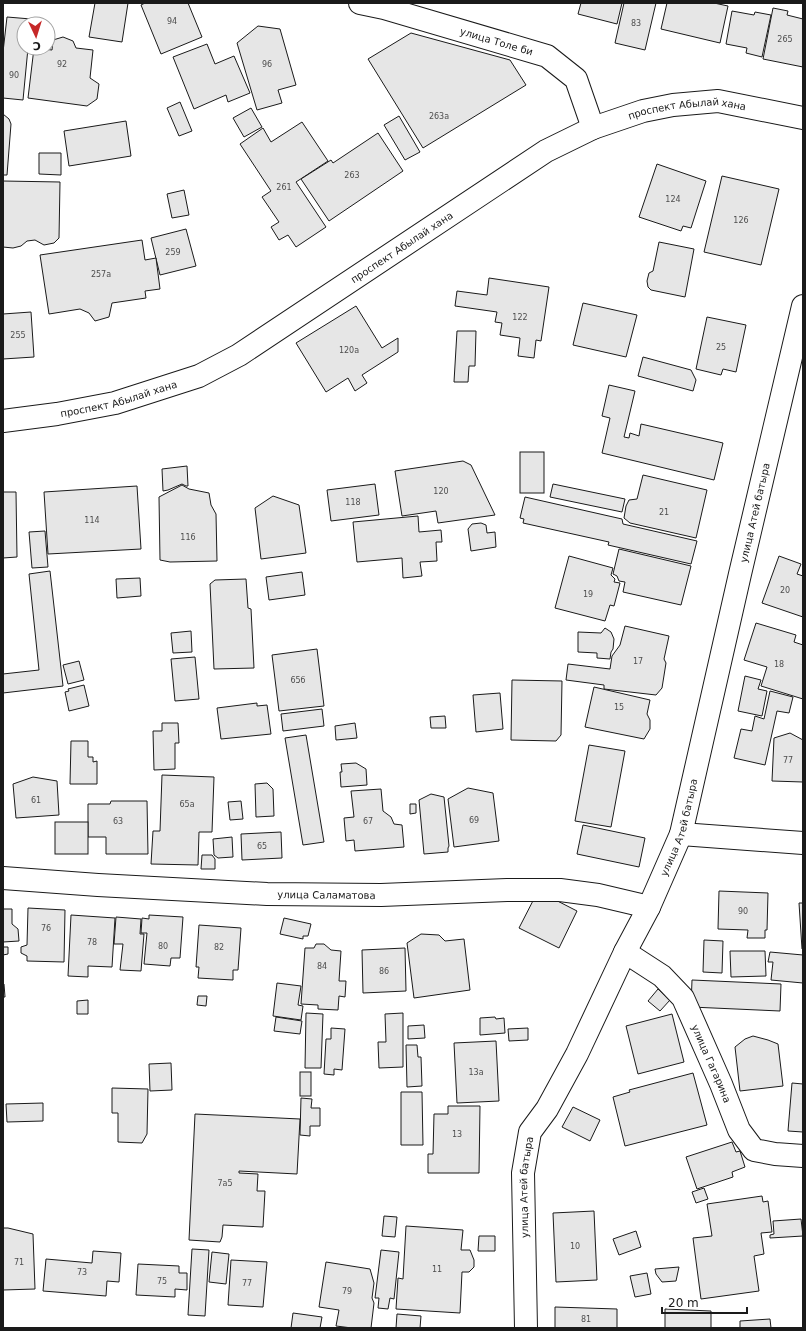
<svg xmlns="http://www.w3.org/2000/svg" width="806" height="1331" font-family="'DejaVu Sans',sans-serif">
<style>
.building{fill:#e6e6e6;stroke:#1a1a1a}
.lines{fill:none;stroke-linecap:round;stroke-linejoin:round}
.minor-casing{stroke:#1a1a1a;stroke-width:24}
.major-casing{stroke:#1a1a1a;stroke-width:24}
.minor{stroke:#fff;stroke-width:22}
.major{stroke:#fff;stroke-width:22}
.labels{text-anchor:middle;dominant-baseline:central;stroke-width:3;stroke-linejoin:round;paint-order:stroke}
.number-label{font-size:8px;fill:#4d4d4d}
.street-label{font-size:10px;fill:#1a1a1a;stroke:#fff}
</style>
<rect width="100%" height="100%" fill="#fff"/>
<!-- building -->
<g class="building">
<polygon points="95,3 128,3 122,42 89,37"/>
<polygon points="145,3 188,3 202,37 161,54 141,5"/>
<polygon points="581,3 622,3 617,24 578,14"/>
<polygon points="624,3 656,3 645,50 615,43"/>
<polygon points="667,3 714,3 728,6 720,43 661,29"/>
<polygon points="773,8 788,11 787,15 803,19 803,67 763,59"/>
<polygon points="732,11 754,15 755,12 771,15 762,57 746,53 747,48 726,44"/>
<polygon points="7,17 31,19 30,24 24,24 24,48 28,48 23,100 3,98 3,52"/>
<polygon points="258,26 280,29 296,85 278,90 282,103 257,110 237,43"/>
<polygon points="411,33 510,60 526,85 423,148 368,59"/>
<polygon points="63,37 73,41 76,48 93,50 90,78 99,84 97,99 87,106 28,98 34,48 52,50 53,40"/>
<polygon points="207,44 215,64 234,56 250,93 228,102 226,95 194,109 173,57"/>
<polygon points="180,102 192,131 179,136 167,108"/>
<polygon points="251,108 262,127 244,137 233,118"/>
<polygon points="3,114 9,119 11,124 7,175 3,175"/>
<polygon points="399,116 420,152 405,160 384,125"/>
<polygon points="126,121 131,156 69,166 64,131"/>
<polygon points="302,122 328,161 296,182 326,227 296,247 288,235 279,240 271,227 279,222 262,197 271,191 240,144 263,128 271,142"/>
<polygon points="378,133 403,171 329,221 301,179 331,160 333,163"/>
<polygon points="39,153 61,153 61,175 39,174"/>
<polygon points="657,164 706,181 691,228 683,226 681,231 639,217"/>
<polygon points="722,176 779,189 761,265 704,252"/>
<polygon points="3,181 60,182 59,238 54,243 44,245 35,240 27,241 21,246 13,248 3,247"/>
<polygon points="184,190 189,215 172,218 167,194"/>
<polygon points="186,229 196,266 160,275 151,238"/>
<polygon points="142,240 145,260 156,258 160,289 145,291 146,298 112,303 109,317 95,321 89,313 80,309 49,314 40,255"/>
<polygon points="659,242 694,249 685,297 651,290 648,287 647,281 649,273 653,271"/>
<polygon points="489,278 549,287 541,341 536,340 534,358 518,356 520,338 500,335 502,323 495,322 497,312 455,306 457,291 487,295"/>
<polygon points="583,303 637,315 626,357 573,345"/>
<polygon points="356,306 382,348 398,338 398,352 362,375 367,383 355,391 348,378 326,392 296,343"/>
<polygon points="31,312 34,357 3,359 3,314"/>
<polygon points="707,317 746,325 736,372 723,369 721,375 696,369"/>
<polygon points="457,331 476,331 475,366 469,366 468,382 454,382"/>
<polygon points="643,357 691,370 696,380 693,391 638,376"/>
<polygon points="609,385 635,391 624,437 629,438 630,433 639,436 641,424 723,443 714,480 602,453 610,418 602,416"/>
<rect x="520" y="452" width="24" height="41"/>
<polygon points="463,461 471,465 495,515 438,523 436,511 402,516 395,471"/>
<polygon points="187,466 188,486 186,486 182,484 168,490 163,491 162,469"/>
<polygon points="643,475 707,490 696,538 630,523 624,518 626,506 629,500 637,499"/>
<polygon points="375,484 379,515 331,521 327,490"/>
<polygon points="553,484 625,499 622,512 550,497"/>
<polygon points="182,485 189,489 209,493 211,505 216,514 217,561 170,562 160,560 159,497"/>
<polygon points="137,486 141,549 48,554 44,492"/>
<polygon points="3,492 16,492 17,557 3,558"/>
<polygon points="273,496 299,505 306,553 261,559 255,508"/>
<polygon points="525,497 622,519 623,524 697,541 691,564 608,545 609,542 523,523 524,519 520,518"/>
<polygon points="418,516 419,532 441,530 442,542 436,542 437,561 420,562 422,576 403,578 402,558 357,562 353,522"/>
<polygon points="481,523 486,525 487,533 495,532 496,547 471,551 468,529 472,524"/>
<polygon points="45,531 48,567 32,568 29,532"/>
<polygon points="619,549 691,566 681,605 623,592 625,582 619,581 617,576 613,574"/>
<polygon points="569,556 613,568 611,575 615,579 614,582 620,583 614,606 610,605 605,621 555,608"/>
<polygon points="779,556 801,564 797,574 803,576 803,617 762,603"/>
<polygon points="50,571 63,686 3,693 3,674 39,670 29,574"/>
<polygon points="302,572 305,595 269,600 266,577"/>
<polygon points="140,578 141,596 117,598 116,579"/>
<polygon points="246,579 248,608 251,609 254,668 214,669 210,584 215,580"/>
<polygon points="756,623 796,635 794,642 803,645 803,699 761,686 767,667 744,660"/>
<polygon points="625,626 669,636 664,659 666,663 662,688 656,695 604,689 604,685 566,680 568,664 610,669 612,656 620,645"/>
<polygon points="605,628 611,632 614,639 613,649 611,652 610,659 597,658 597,653 578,652 578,632 601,633"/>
<polygon points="191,631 192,652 173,653 171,633"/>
<polygon points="317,649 324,706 279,711 272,655"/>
<polygon points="195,657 199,699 175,701 171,659"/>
<polygon points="79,661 84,680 68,684 63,665"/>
<polygon points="745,676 761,680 758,689 767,691 762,716 738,711"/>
<polygon points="512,680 562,681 561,735 556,741 511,740"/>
<polygon points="84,685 89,706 69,711 65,692 69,691 68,689"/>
<polygon points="594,687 650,700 647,714 650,720 650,729 644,739 585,727"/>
<polygon points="770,691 793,697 789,713 777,711 765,765 734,758 741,729 752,731 755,716 764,719"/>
<polygon points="500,693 503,729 476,732 473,695"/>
<polygon points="257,703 257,706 267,705 271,734 221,739 217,708"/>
<polygon points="322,709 324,726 283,731 281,714"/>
<polygon points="445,716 446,728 431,728 430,717"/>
<polygon points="162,723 178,723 179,743 175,743 175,769 154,770 153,731 162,731"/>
<polygon points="355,723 357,738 336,740 335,726"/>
<polygon points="790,733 803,740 803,782 772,781 774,738"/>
<polygon points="306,735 324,842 303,845 285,738"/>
<polygon points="71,741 88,741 88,757 93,757 93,762 97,761 97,784 70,784"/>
<polygon points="589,745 625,751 611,827 575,821"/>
<polygon points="356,763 366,769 367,785 341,787 340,772 342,772 341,764"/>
<polygon points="162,775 214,777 212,832 199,832 198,865 151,864 153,831 160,831"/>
<polygon points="33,777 57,781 59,815 16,818 13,784"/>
<polygon points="267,783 273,789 274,816 256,817 255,784"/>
<polygon points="468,788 493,793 499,841 454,847 448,799"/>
<polygon points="381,789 383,811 391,817 394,824 402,825 404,847 355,851 354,840 346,841 344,818 354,817 351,791"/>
<polygon points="431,794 444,797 449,846 448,848 448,852 424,854 419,800"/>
<polygon points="111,801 147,801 148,854 106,854 106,837 88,837 88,804 110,804"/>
<polygon points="241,801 243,819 230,820 228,802"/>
<polygon points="410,804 416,804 416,813 410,814"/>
<rect x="55" y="822" width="33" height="32"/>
<polygon points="583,825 645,838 639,867 577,854"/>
<polygon points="281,832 282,858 242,860 241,834"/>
<polygon points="232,837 233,857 218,858 214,855 213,839"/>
<polygon points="202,855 212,855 215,859 215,869 201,869"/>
<polygon points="538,891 577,911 559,948 519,928"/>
<polygon points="719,891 768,893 767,930 765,930 765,938 747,938 748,930 718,929"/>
<polygon points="799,903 803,903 803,949 802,949"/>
<polygon points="28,908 65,910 64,962 27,961 27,956 21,953 21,947 27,945"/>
<polygon points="3,909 12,909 12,924 18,929 19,941 3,942"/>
<polygon points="71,915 115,918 112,967 88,966 88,977 68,976"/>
<polygon points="149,915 183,917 180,958 171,958 170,966 144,964 147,933 141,933 142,918 149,919"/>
<polygon points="116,917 141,919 140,934 144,934 141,971 120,970 123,944 114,944"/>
<polygon points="284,918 311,924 308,936 303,936 303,939 280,934"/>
<polygon points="199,925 241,928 238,970 233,970 233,980 198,978 199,967 196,967"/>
<polygon points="421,934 439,935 445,941 464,939 470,990 414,998 407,943"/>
<polygon points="704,940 723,941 722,973 703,972"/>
<polygon points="316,944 324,944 331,950 341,951 339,981 346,981 345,997 339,996 338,1010 318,1009 318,1005 301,1004 305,948 314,948"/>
<polygon points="3,947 8,947 8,954 3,955"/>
<polygon points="405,948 406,991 363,993 362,950"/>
<polygon points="730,951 765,951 766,976 731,977"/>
<polygon points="770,952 803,955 803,983 771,980 773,962 768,962"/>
<polygon points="692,980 781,984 780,1011 691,1007"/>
<polygon points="277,983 301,986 298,1005 303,1006 301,1020 273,1016"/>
<polygon points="3,984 4,984 5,997 3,997"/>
<polygon points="658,989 670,1000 660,1011 648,1001"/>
<polygon points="198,996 207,996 206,1006 197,1005"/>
<polygon points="88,1000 88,1014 77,1014 77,1001"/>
<polygon points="306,1013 323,1014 321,1068 305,1068"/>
<polygon points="403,1013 403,1067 379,1068 378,1042 386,1042 385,1014"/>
<polygon points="672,1014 684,1062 638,1074 626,1026"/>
<polygon points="276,1017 302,1021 300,1034 274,1031"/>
<polygon points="495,1017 496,1019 504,1018 505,1033 480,1035 480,1018"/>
<polygon points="424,1025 425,1038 408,1039 408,1026"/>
<polygon points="331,1028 345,1029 342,1070 334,1069 334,1075 324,1074 326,1039 331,1039"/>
<polygon points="528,1028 528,1040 509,1041 508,1029"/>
<polygon points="753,1036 768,1040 778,1044 783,1086 740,1091 735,1047 745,1039"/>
<polygon points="496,1041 499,1101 457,1103 454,1043"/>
<polygon points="406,1045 417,1045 418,1057 421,1057 422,1086 407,1087"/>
<polygon points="171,1063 172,1090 150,1091 149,1064"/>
<rect x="300" y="1072" width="11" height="24"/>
<polygon points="693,1073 707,1125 625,1146 613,1097 630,1092 629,1090"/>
<polygon points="792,1083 803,1084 803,1132 788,1131"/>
<polygon points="112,1088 148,1089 147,1134 142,1143 118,1142 118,1113 112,1113"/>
<polygon points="401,1092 422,1092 423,1145 401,1145"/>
<polygon points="301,1098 312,1099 311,1108 320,1108 320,1126 310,1126 310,1136 300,1135"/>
<polygon points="43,1103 43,1121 7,1122 6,1104"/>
<polygon points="448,1106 480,1106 479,1173 428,1173 428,1154 433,1154 434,1114 448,1114"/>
<polygon points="573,1107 600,1120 590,1141 562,1127"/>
<polygon points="195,1114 300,1119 297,1174 239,1171 239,1173 258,1174 257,1191 265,1191 263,1227 223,1225 222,1237 220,1242 189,1240"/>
<polygon points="732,1142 736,1152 740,1151 745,1167 732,1172 733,1177 697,1189 686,1157"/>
<polygon points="704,1188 708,1199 696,1203 692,1192"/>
<polygon points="762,1196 763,1202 768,1201 772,1232 761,1233 764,1254 754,1256 759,1291 701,1299 693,1238 712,1236 707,1204"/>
<polygon points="594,1211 597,1280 556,1282 553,1213"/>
<polygon points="384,1216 397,1217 395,1237 382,1236"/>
<polygon points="801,1219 803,1236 770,1238 770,1235 774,1234 773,1221"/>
<polygon points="406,1226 463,1230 461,1250 470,1250 474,1260 474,1267 469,1272 462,1272 460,1313 396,1309 398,1278 403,1279"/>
<polygon points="3,1228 8,1228 33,1234 35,1289 3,1290"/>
<polygon points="636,1231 641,1247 619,1255 613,1239"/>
<polygon points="479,1236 495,1236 495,1251 478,1251"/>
<polygon points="192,1249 209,1250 205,1316 188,1315"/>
<polygon points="381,1250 399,1252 394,1299 390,1298 388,1309 378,1308 379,1298 375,1298"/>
<polygon points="93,1251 121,1253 119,1282 107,1281 106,1296 43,1291 46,1259 92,1263"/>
<polygon points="212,1252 229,1254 226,1284 209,1282"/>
<polygon points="231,1260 267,1262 263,1307 228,1305"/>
<polygon points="326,1262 370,1269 374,1283 372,1298 374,1303 371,1328 352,1328 336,1326 339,1310 319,1307"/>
<polygon points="138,1264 179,1266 179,1273 187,1273 187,1290 175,1289 175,1297 136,1295"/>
<polygon points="679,1267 676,1281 662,1282 656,1274 655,1269"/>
<polygon points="647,1273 651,1294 635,1297 630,1276"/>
<polygon points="555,1307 617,1309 617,1328 555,1328"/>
<polygon points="665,1309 711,1311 711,1328 665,1328"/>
<polygon points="293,1313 322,1317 320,1328 291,1328"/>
<polygon points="397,1314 421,1316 420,1328 396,1328"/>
<polygon points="770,1319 771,1328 740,1328 740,1321"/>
</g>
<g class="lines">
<!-- minor casing -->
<g class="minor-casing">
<g id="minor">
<path id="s1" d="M360,3L384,8L547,56L576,79L593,128"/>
<polyline points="681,834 803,843"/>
<path id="s2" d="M3,878L98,885L267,894L381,895L507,890H560L598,895L649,907"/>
<path id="s3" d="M625,952L662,976L683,998L721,1084L739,1130L754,1150L775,1154L803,1156"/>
<path id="s4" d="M526,1328L523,1173L530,1132L547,1109L577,1054L625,952L649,907L681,834L740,574L803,306"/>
</g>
</g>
<!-- major casing -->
<g class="major-casing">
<g id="major">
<path id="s5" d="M3,421L57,414L115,403L199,376L239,355L546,151L593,128L643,111L673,105L718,101L803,118"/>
</g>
</g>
<!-- minor -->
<use href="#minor" class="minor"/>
<!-- major -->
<use href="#major" class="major"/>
</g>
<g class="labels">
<!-- number labels -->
<g class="number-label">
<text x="172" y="21">94</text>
<text x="636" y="23">83</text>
<text x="785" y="39">265</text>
<text x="62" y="64">92</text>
<text x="267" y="64">96</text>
<text x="14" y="75">90</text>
<text x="439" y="116">263а</text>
<text x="352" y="175">263</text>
<text x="284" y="187">261</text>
<text x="673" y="199">124</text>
<text x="741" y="220">126</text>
<text x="173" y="252">259</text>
<text x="101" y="274">257а</text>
<text x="520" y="317">122</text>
<text x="18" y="335">255</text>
<text x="721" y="347">25</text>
<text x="349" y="350">120а</text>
<text x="441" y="491">120</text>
<text x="353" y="502">118</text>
<text x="664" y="512">21</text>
<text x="92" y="520">114</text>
<text x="188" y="537">116</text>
<text x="785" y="590">20</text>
<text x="588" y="594">19</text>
<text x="638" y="661">17</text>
<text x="779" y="664">18</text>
<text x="298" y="680">65б</text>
<text x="619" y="707">15</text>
<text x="788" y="760">77</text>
<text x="36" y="800">61</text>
<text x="187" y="804">65а</text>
<text x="474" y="820">69</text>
<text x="118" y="821">63</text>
<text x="368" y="821">67</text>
<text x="262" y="846">65</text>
<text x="743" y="911">90</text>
<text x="46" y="928">76</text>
<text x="92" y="942">78</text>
<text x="163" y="946">80</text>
<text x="219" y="947">82</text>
<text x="322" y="966">84</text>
<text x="384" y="971">86</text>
<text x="476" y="1072">13а</text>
<text x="457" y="1134">13</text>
<text x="225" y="1183">7а5</text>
<text x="575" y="1246">10</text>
<text x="19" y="1262">71</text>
<text x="437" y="1269">11</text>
<text x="82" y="1272">73</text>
<text x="162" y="1281">75</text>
<text x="247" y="1283">77</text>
<text x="347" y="1291">79</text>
<text x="586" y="1319">81</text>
</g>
<!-- street labels -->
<g class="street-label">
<text stroke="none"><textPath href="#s1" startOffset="142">улица Толе би</textPath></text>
<text stroke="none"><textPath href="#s5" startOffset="765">проспект Абылай хана</textPath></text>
<text stroke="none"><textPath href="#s5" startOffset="442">проспект Абылай хана</textPath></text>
<text stroke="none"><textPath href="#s5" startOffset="118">проспект Абылай хана</textPath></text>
<text stroke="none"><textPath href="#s4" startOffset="861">улица Атей батыра</textPath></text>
<text stroke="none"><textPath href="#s4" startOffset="537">улица Атей батыра</textPath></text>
<text stroke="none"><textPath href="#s2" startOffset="324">улица Саламатова</textPath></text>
<text stroke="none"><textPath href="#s3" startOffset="146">улица Гагарина</textPath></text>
<text stroke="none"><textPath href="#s4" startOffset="141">улица Атей батыра</textPath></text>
</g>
</g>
<!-- border -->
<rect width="806" height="1331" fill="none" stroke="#1a1a1a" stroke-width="8"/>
<!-- north arrow -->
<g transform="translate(36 36) rotate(176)"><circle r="19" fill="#ffffff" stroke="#a3a3a3"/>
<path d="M0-3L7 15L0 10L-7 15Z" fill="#c62828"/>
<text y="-6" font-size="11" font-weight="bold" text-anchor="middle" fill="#1a1a1a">С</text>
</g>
<!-- scale -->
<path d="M662 1307v6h85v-6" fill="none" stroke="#1a1a1a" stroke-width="2"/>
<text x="668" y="1307" font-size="12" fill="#1a1a1a" stroke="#ffffff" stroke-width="3" paint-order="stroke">20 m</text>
</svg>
